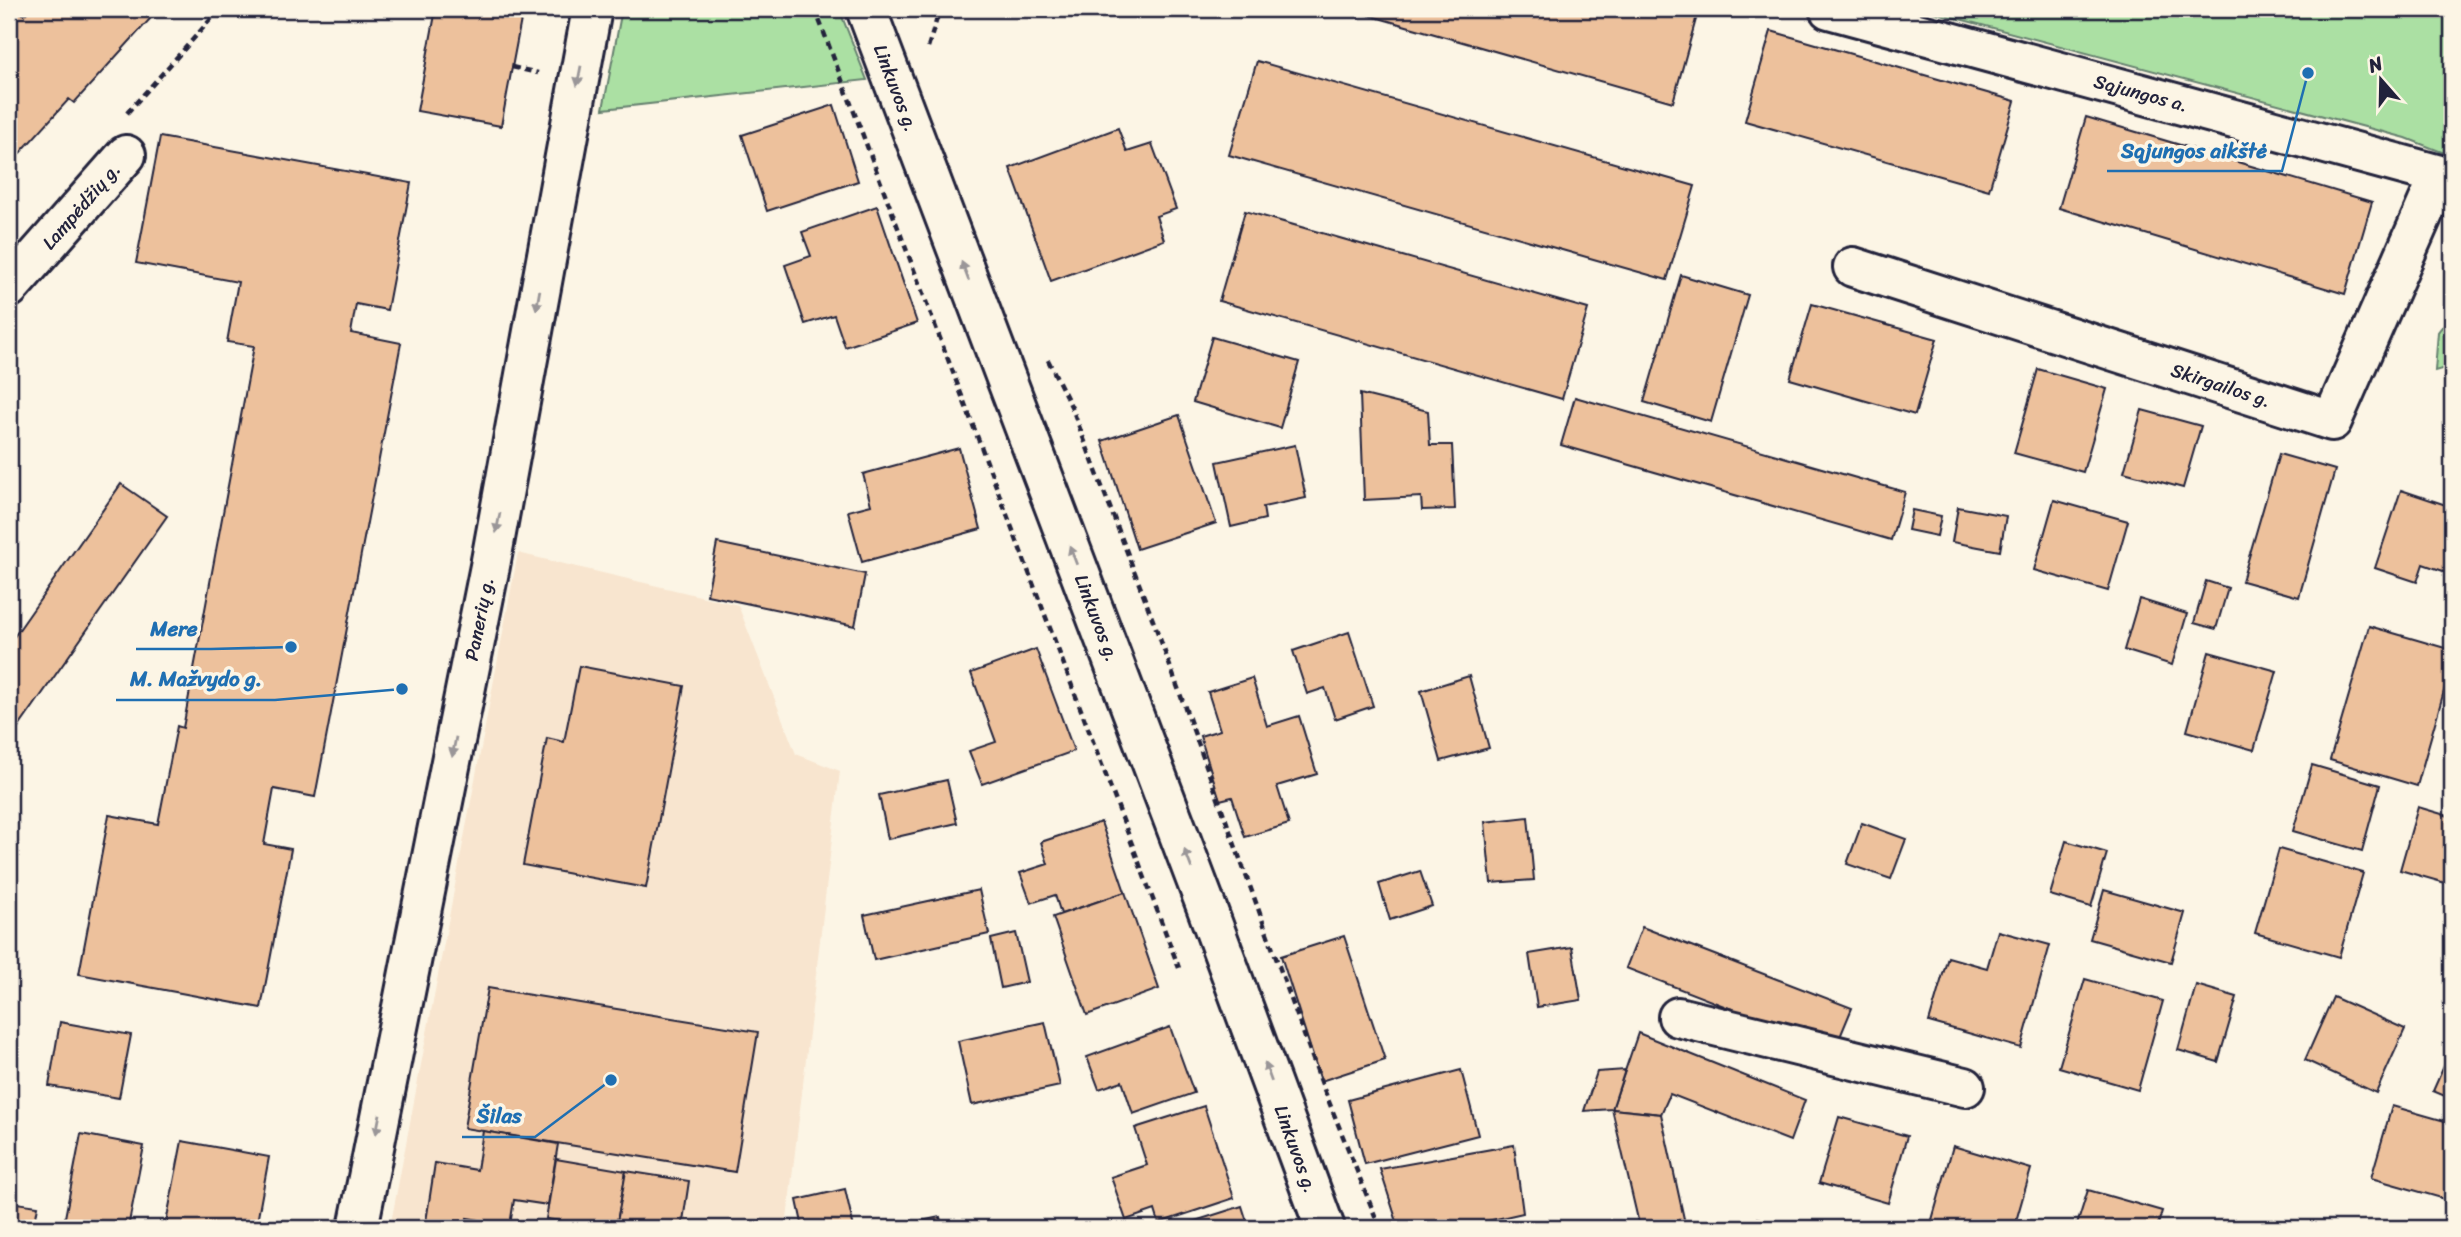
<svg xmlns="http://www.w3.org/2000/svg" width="2461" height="1237" font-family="Sriracha,sans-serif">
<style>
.built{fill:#f8e5cf}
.green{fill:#abe0a3;stroke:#66816f;stroke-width:2}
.building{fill:#edc19c;stroke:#22223b;stroke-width:2}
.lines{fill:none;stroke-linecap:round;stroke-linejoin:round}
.minor-casing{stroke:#22223b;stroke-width:44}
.path{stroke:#22223b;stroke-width:4.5;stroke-dasharray:7 5;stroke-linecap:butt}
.minor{stroke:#fcf5e5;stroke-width:38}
.oneway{fill:#9a9698}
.labels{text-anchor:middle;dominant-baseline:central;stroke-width:7;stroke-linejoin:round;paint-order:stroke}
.street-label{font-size:19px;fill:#22223b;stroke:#fcf5e5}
.leader{fill:none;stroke:#1f6fb2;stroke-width:2.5}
.callout-dot{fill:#1f6fb2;stroke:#fcf5e5;stroke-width:2.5}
.callout-label{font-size:21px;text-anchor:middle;font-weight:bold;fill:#1f6fb2;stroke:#fcf5e5;stroke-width:7;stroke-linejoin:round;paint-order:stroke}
</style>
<rect width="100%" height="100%" fill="#fcf5e5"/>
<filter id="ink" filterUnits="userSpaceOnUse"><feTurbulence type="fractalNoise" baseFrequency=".0143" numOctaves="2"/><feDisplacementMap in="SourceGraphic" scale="14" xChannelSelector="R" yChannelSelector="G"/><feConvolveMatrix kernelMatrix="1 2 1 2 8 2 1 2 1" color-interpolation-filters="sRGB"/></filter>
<g filter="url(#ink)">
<!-- built -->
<polygon class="built" points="518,553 738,605 796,754 840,771 786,1228 390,1228"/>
<!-- green -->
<g class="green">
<polygon points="622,9 839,9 867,80 603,109"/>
<polygon points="1922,9 2452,9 2452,156 2406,138"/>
<polygon points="2452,314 2452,366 2435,371 2438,332"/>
</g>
<!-- building -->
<g class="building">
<polygon points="30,9 159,9 74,103 69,99 9,165 9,22 19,10 24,15"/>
<polygon points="436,9 523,9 501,126 417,111"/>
<polygon points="1347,9 1686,9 1698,12 1673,102"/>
<polygon points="1771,31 2015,101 1989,190 1745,121"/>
<polygon points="1257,61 1695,186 1667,280 1229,155"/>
<polygon points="834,105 858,181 767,211 742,135"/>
<polygon points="2086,117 2372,202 2345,294 2059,208"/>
<polygon points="1118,128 1127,152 1152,144 1176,209 1156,216 1164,240 1051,281 1010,168"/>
<polygon points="160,137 411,183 387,310 356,304 351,333 401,343 315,797 274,789 264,844 291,849 261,1008 79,974 109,815 158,824 177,726 183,728 254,346 227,342 238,282 136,263"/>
<polygon points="877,206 917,323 845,347 834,315 805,324 785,265 811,256 802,232"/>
<polygon points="1245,211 1588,309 1562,399 1219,301"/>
<polygon points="1681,275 1748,295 1711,422 1644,402"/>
<polygon points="1812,304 1937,339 1915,415 1790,379"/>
<polygon points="1212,337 1299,362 1280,428 1193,402"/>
<polygon points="2038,369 2107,389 2083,472 2014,453"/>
<polygon points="1360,394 1428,411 1430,445 1452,445 1455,509 1422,510 1421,497 1364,500"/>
<polygon points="1575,397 1905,492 1891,540 1561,445"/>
<polygon points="2142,410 2201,426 2183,488 2124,472"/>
<polygon points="1179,415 1216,523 1137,549 1102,441"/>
<polygon points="1295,445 1306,498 1263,507 1265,519 1231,527 1217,462"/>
<polygon points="959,448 981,529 862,562 848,511 871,505 863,474"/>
<polygon points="2279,454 2335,470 2299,597 2242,581"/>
<polygon points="121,484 167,516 9,741 9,644"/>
<polygon points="2401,490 2452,507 2452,574 2423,564 2417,582 2375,568"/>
<polygon points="2054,500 2128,521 2108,591 2034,570"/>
<polygon points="1958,507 2006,516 2000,551 1952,542"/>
<polygon points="1912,510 1941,516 1937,536 1908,530"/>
<polygon points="717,543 865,574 855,626 707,595"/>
<polygon points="2206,581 2228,588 2216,629 2194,623"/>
<polygon points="2139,599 2187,614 2172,665 2124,650"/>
<polygon points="2369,626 2452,650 2452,663 2417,786 2330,760"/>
<polygon points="1349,632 1373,706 1335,719 1325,688 1307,694 1293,651"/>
<polygon points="1036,649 1074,751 982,784 969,751 996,742 971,673"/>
<polygon points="2209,652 2277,671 2254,750 2187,731"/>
<polygon points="579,666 684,686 646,888 523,865 547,738 564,742"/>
<polygon points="1469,676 1489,748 1441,761 1421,691"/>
<polygon points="1252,678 1267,726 1299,716 1317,774 1277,786 1289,824 1245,837 1232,797 1220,800 1200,736 1220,730 1208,692"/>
<polygon points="2312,765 2380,785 2362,851 2293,831"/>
<polygon points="947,780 957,823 888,839 879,795"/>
<polygon points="2418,807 2452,817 2452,885 2400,870"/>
<polygon points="1528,817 1534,880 1491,883 1485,822"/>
<polygon points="1101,822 1125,892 1061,914 1055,895 1031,903 1020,873 1048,864 1041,842"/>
<polygon points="1862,823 1906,839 1891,879 1847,864"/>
<polygon points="2066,841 2107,853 2091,907 2050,895"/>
<polygon points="2279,849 2363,873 2339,957 2255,933"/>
<polygon points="1420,871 1432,906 1390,920 1379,884"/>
<polygon points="979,890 989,934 874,960 864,915"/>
<polygon points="2104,890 2185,913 2171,962 2090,939"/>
<polygon points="1125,892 1159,989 1087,1015 1053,917"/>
<polygon points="1642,927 1852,1008 1835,1049 1626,968"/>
<polygon points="1998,931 2050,945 2021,1048 1929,1022 1948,957 1987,968"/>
<polygon points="1016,933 1027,982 1001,988 991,939"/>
<polygon points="1344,936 1385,1060 1321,1081 1281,956"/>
<polygon points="1572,947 1581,1000 1537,1007 1529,954"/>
<polygon points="2085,979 2163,1001 2138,1090 2059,1067"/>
<polygon points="2196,985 2237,997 2218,1062 2178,1050"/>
<polygon points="488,988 758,1032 735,1172 464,1128"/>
<polygon points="2333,997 2405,1029 2376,1093 2305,1060"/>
<polygon points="60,1022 131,1035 119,1098 49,1086"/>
<polygon points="1045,1022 1060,1086 972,1105 958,1041"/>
<polygon points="1170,1027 1194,1093 1133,1114 1122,1081 1099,1089 1087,1057"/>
<polygon points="1638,1033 1805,1100 1790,1141 1670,1094 1661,1114 1612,1109"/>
<polygon points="2452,1048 2452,1099 2433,1091"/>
<polygon points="1461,1070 1478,1135 1365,1164 1348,1100"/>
<polygon points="1625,1070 1612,1109 1584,1111 1597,1072"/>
<polygon points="1204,1106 1234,1198 1159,1223 1155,1210 1126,1220 1111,1177 1147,1165 1135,1128"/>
<polygon points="2392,1106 2452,1123 2452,1201 2371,1178"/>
<polygon points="1612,1109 1661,1114 1686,1228 1640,1228"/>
<polygon points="1839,1117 1907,1136 1888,1203 1819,1183"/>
<polygon points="483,1131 558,1144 548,1205 514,1200 510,1225 467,1218 465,1228 425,1228 435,1163 477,1170"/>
<polygon points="81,1134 144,1146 128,1228 63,1228"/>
<polygon points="182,1141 269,1157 256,1228 165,1228"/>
<polygon points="1514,1145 1523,1213 1483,1222 1485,1228 1399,1228 1380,1169"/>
<polygon points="1953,1146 2031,1169 2014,1228 1930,1227"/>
<polygon points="556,1159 626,1171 616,1228 546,1219"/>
<polygon points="626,1171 689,1181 682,1228 616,1228"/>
<polygon points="845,1189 854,1228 803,1228 797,1200"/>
<polygon points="2088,1190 2162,1211 2157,1228 2076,1228"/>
<polygon points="9,1202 38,1206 34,1228 9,1228"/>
<polygon points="1242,1206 1249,1228 1173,1228"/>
<polygon points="940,1217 943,1228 889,1228"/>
<polygon points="1758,1218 1796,1228 1754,1228"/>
</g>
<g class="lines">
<!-- minor casing -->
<g class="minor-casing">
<g id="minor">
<polyline points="866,9 1206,906 1325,1228"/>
<polyline points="1829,9 2440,175 2452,180"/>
<polyline points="1853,267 2332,421 2440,175"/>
<polyline points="9,288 126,155"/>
<polyline points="1678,1017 1965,1087"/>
<polyline points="358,1228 490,566 592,9"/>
</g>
</g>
<!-- path -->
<g class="path">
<polyline points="815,9 1179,968"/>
<polyline points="928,47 940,9"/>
<polyline points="512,67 538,73"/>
<polyline points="127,113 220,9"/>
<polyline points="1048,360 1072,408 1159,636 1323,1087 1380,1228"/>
</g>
<!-- minor -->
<use href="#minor" class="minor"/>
</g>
<!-- one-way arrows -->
<defs><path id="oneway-solid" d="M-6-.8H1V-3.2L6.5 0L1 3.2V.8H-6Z" transform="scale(1.75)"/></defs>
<g class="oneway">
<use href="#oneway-solid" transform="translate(579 76) rotate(101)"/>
<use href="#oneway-solid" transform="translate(965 271) rotate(-111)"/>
<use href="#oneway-solid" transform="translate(538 300) rotate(100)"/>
<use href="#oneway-solid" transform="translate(498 523) rotate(101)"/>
<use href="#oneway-solid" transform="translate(1073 555) rotate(-111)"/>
<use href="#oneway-solid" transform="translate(454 747) rotate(101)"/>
<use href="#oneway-solid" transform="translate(1188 859) rotate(-111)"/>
<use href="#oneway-solid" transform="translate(1268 1072) rotate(-110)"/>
<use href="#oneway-solid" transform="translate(378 1124) rotate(101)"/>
</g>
</g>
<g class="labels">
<!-- street labels -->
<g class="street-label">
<text transform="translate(896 88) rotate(69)">Linkuvos g.</text>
<text transform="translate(2141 93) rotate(15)">Sąjungos a.</text>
<text transform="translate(81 206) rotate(-49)">Lampėdžių g.</text>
<text transform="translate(2221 385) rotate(18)">Skirgailos g.</text>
<text transform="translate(1097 618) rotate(69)">Linkuvos g.</text>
<text transform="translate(479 619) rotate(-79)">Panerių g.</text>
<text transform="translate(1296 1149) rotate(70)">Linkuvos g.</text>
</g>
</g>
<!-- callouts -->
<path class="leader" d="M2308 73L2282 171H2107M291 647L211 649H136M402 689L275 700H116M611 1080L535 1137H462"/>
<g class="callout-dot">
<circle cx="2308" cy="73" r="7"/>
<circle cx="291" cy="647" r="7"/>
<circle cx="402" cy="689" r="7"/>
<circle cx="611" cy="1080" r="7"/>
</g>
<g class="callout-label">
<text x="2194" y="158">Sąjungos aikštė</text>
<text x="174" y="636">Mere</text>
<text x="196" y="686">M. Mažvydo g.</text>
<text x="499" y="1123">Šilas</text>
</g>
<!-- margin -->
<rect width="2461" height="1237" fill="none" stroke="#fcf5e5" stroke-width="35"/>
<rect x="18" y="18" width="2426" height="1202" fill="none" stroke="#22223b" stroke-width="2.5" filter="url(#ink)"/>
<!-- north arrow -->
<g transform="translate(2381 80) rotate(340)" stroke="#fcf5e5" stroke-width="5" paint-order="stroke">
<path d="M0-5L12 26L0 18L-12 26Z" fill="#22223b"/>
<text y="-10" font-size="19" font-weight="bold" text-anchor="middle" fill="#22223b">N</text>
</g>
</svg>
